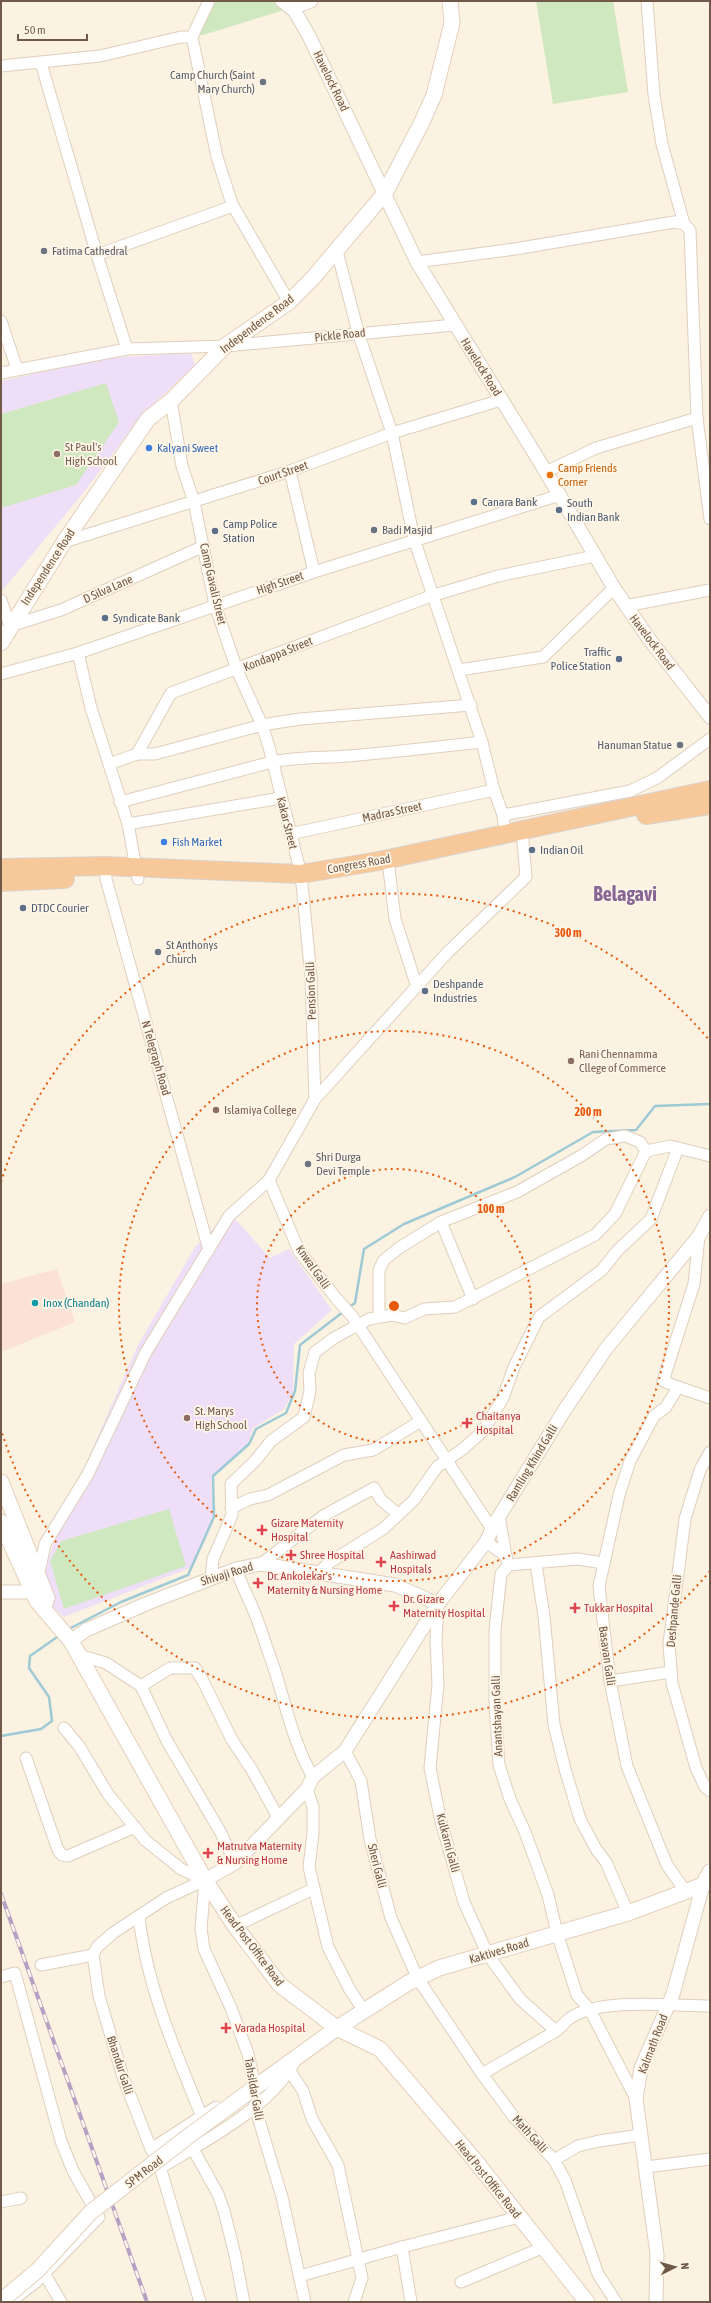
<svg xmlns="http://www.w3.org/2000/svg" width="711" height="2303" font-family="'Asap Condensed',sans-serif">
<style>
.commercial{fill:#fbe2d5}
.education{fill:#efdef7}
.green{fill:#cfe8c0}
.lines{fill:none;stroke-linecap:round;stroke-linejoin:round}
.stream{stroke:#9dcad5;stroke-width:2.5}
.minor-casing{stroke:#dfcfbd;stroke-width:13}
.tertiary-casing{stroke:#dfcfbd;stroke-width:15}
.secondary-casing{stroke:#e4d0bc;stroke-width:17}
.trunk-casing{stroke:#dad4d0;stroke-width:20}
.minor{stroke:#fff;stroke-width:11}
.tertiary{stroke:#fff;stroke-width:13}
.secondary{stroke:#fff;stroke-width:15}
.trunk{stroke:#f6c89a;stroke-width:18}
.rail-casing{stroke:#b5a1c3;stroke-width:4}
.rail{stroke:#fff6e7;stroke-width:2.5;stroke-dasharray:8;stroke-linecap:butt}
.secondary-bridge-casing{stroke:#e4d0bc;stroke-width:17;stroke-linecap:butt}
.secondary-bridge{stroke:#fff;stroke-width:15}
.ring{fill:none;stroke:#e8590c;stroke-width:2;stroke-dasharray:2 4}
.worship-dot{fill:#6b7280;stroke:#fff6e7;stroke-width:1.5}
.shop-dot{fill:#3f7fe0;stroke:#fff6e7;stroke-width:1.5}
.education-dot{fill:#8d6e63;stroke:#fff6e7;stroke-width:1.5}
.food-dot{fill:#e8710a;stroke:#fff6e7;stroke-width:1.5}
.service-dot{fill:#5c6f8a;stroke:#fff6e7;stroke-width:1.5}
.culture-dot{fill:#0f9aa8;stroke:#fff6e7;stroke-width:1.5}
.health-dot{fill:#e0444e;stroke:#fff6e7;stroke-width:1.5}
.labels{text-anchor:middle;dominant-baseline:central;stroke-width:3.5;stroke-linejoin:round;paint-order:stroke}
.worship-label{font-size:12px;fill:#5b616d;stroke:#fff6e7;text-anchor:start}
.street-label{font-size:12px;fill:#715949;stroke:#fff6e7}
.education-label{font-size:12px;fill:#785e54;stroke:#fff6e7;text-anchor:start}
.shop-label{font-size:12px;fill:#366cbe;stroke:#fff6e7;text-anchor:start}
.food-label{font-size:12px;fill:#c56008;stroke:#fff6e7;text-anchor:start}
.service-label{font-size:12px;fill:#4e5e75;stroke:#fff6e7;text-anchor:start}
.culture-label{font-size:12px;fill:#0d838f;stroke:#fff6e7;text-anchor:start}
.health-label{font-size:12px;fill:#be3a42;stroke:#fff6e7;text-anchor:start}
.town-label{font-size:20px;font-weight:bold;fill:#876595;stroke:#fff6e7}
.centre{fill:#e8590c;stroke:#fff6e7;stroke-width:2}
.ring-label{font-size:12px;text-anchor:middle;font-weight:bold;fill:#e8590c;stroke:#fff6e7;stroke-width:3.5;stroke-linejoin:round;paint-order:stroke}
</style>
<rect width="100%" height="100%" fill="#fbf2e1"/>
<!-- commercial -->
<polygon class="commercial" points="57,1269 75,1322 1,1352 1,1284"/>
<!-- education -->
<g class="education">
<polygon points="191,353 195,365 141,416 84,492 1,592 1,381 107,358"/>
<polygon points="230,1213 270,1258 289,1249 332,1310 294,1344 293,1393 284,1409 253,1428 247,1445 211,1478 214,1520 192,1567 64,1617 52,1606 43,1573 70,1500 137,1347 195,1247"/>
</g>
<!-- green -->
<g class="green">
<polygon points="209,1 282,1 291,8 203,35 194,35"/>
<polygon points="536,1 613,1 628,92 553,104"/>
<polygon points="106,383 119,422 76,485 1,508 1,414"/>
<polygon points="169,1509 186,1566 64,1609 50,1561 61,1541"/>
</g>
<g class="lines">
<!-- stream -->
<g class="stream">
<polyline points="349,1307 355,1303 364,1249 404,1224 515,1177 593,1132 636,1130 655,1106 710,1104"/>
<polyline points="67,1630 121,1602 188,1575 214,1517 213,1476 249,1444 256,1429 286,1413 295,1391 300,1345 343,1312"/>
<polyline points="1,1736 41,1729 52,1721 49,1697 29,1668 30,1656 60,1635"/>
</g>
<!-- minor casing -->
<g class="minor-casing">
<g id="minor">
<polyline points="647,1 654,95 662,144 684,224"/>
<polyline points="192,37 217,157 232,204 289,302"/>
<polyline points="41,63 97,255 233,206"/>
<polyline points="1,66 100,56 181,37 192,37 209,1"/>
<polyline points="337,251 358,332 392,433 414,539 482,742 494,790 503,815 505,833"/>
<polyline points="97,255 127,349"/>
<polyline points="417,262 515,249 674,222 684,224 690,230 697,418 710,519"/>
<polyline points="1,321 17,369"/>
<polyline points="1,373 127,349 225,346 455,325"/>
<polyline points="171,401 182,466 194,502 215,605 237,670 262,725 269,747 301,874 311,977 315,1099"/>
<polyline points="290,471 314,572"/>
<polyline points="546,472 596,448 697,418"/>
<polyline points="64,542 290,471 392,433 501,400"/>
<polyline points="1,600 10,626 61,610 204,546"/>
<polyline points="625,606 710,590"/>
<polyline points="78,653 91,708 109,764"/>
<polyline points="459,670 543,657 614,588"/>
<polyline points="1,674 78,653 314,572 560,495"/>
<polyline points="137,754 155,754 262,725 300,719 471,705"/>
<path d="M120,802L272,762C297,757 323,758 348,756C393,752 437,747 482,742"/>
<polyline points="503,815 630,791 657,778 710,739"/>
<polyline points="128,824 281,798"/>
<polyline points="290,834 494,790"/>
<polyline points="105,866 106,879 209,1250"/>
<polyline points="389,869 395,919 417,987"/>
<polyline points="138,879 128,824 109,764 137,754 171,693 431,596 498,576 595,556"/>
<polyline points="646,1151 670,1146 710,1156"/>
<polyline points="269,1180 299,1251 335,1297 352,1316 492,1529"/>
<polyline points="441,1222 473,1299"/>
<polyline points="678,1387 663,1381 694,1284 699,1236"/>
<polyline points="710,1452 700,1470 685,1519 669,1644 672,1683 696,1768 705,1787 710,1791"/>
<polyline points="231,1508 250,1499 268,1495 344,1455 373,1450 421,1421"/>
<polyline points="499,1516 506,1556"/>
<polyline points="486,1542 506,1556 509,1565 577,1559 604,1563"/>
<polyline points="261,1564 323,1516 374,1488 381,1500 398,1514"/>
<polyline points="536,1564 544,1616 554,1725 565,1769 580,1819 596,1849 606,1862 628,1913"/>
<polyline points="509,1565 501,1574 495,1630 495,1701 499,1765 510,1799 525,1832 548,1895 557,1933 577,1995 590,2010 636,2099"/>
<path d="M236,1569C242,1587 251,1602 257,1619C263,1635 268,1652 274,1668C286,1705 293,1743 313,1777"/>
<polyline points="319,1572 330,1562 383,1529 414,1500 437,1467 463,1449 483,1431 503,1398 514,1367 539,1317 602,1270 618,1250 651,1219 678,1148"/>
<polyline points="38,1577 45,1544 88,1474 146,1352 229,1216 269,1180 315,1099 447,953 526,877 522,830"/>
<polyline points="211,1578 213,1559 232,1515 231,1484 255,1461 271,1441 304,1417 310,1391 309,1373 315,1352 334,1338 369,1319 392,1315 405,1318 424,1309 455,1307 595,1235 615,1214 646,1151 640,1142 625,1136 606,1139 581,1156 517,1192 441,1222 399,1248 384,1260 379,1270 379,1316"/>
<path d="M438,1604L436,1640L438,1684L430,1768L441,1822L464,1902L488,1955L520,1999L556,2031C561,2027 565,2022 570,2018C601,1997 674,2006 710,2006"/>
<polyline points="79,1655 106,1663 141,1686"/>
<polyline points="610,1681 671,1672"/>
<polyline points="64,1728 79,1746 108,1794 145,1840 181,1869 205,1880"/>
<polyline points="345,1751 361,1781 370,1839 391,1918 418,1979 482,2074 513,2116 554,2160 565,2180 598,2274 616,2302"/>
<polyline points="26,1758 58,1850 62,1855 68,1856 135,1827"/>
<polyline points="307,1789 313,1807 313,1834 309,1867 328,1947 350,1990 364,2011"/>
<polyline points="235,1863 221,1833 167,1741 141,1686 170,1668 195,1668 203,1681 232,1740 252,1770 279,1819"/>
<polyline points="205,1880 201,1929 204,1949 231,2008 248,2054 255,2087 255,2107 282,2197 305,2302"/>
<polyline points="686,1892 667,1865 627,1766 610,1681 599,1586 619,1495 630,1461 654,1416 666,1407 678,1387 710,1398"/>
<path d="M139,1917C147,1987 176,2053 202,2117"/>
<polyline points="235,1926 313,1889"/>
<polyline points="41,1965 93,1955"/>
<polyline points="1,1977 15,1973 61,2141 73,2171 99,2217 36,2282 18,2296"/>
<polyline points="290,2071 303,2091 312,2119 338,2165 362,2278 354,2302"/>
<polyline points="482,2074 556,2031"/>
<polyline points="151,2149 216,2107"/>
<polyline points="193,2149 218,2194 224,2211 235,2255 244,2302"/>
<polyline points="554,2160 578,2146 599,2141 641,2135"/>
<polyline points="646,2167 710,2159"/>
<path d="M160,2168C205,2141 270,2108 295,2061"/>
<polyline points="1,2202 21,2198"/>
<polyline points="402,2247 411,2302"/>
<polyline points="44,2273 61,2302"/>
<polyline points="300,2276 402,2247 519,2217"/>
<polyline points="461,2282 544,2247"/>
<polyline points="200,2302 158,2160 151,2149 123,2077 99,1996 93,1955 97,1947 113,1933 166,1898 205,1880"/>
</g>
</g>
<!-- tertiary casing -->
<g class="tertiary-casing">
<g id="tertiary">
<polyline points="282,1 294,10 309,36 417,262 546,472 614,588 649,639 710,717"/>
<polyline points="291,8 311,1"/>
<polyline points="1,1592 33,1592"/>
<polyline points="71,1641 86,1630 148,1603 236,1569 261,1564 395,1585 438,1604"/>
<polyline points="205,1880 235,1863 307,1789 313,1777 345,1751 438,1604 486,1542 495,1523 564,1411 605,1350 699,1236 710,1216"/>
<polyline points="656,2302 657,2254 636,2099 641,2068 673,1994 703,1885"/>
</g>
</g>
<!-- secondary casing -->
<g class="secondary-casing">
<g id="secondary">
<polyline points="1,643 64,542 148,419 171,401 225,346 289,302 312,279 385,193 422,122 434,95 452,23 450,1"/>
<polyline points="1,1482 47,1598 43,1608"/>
<polyline points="1,1522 37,1601 71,1641 205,1880 235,1926 280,1985 337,2028 380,2049 473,2158 587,2302"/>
<polyline points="261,2083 337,2028 408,1983 439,1968 628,1913 703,1885 710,1872"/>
</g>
</g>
<!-- trunk casing -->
<g class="trunk-casing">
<g id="trunk">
<polyline points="646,815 710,805"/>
<polyline points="1,868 105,866 301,874 379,861 710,790"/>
<polyline points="1,882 65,879"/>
</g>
</g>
<!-- minor -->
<use href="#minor" class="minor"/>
<!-- tertiary -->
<use href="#tertiary" class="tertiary"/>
<!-- secondary -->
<use href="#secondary" class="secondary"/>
<!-- trunk -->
<use href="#trunk" class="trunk"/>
<!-- rail casing -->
<g class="rail-casing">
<polyline id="rail" points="1,1894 147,2302"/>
</g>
<!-- rail -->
<use href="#rail" class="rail"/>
<!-- secondary-bridge casing -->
<g class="secondary-bridge-casing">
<polyline id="secondary-bridge" points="1,2301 38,2270 91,2212 186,2138 261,2083"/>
</g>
<!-- secondary-bridge -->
<use href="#secondary-bridge" class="secondary-bridge"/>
</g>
<!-- distance rings -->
<g class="ring">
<circle cx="394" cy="1306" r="137"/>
<circle cx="394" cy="1306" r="275"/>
<path d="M710 1571A412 412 0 0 1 1 1430M1 1182A412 412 0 0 1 710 1041"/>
</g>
<!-- markers -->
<g class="worship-dot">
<circle cx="263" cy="82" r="4"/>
<circle cx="44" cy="251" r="4"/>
<circle cx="374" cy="530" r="4"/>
<circle cx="680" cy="745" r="4"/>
<circle cx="158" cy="952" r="4"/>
<circle cx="308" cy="1164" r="4"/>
</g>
<g class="shop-dot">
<circle cx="149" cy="448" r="4"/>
<circle cx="164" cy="842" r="4"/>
</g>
<g class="education-dot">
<circle cx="57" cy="454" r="4"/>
<circle cx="571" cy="1061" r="4"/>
<circle cx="216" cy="1110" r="4"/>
<circle cx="187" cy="1418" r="4"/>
</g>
<circle class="food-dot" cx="550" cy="475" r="4"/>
<g class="service-dot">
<circle cx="474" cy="502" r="4"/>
<circle cx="559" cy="510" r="4"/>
<circle cx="215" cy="531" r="4"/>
<circle cx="105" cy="618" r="4"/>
<circle cx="619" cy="659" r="4"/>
<circle cx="532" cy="850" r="4"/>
<circle cx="23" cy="908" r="4"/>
<circle cx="425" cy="991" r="4"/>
</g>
<circle class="culture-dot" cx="35" cy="1303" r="4"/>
<g class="health-dot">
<path d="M465 1417h4v4h4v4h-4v4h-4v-4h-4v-4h4z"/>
<path d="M260 1524h4v4h4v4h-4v4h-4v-4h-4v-4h4z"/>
<path d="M289 1549h4v4h4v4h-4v4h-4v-4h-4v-4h4z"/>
<path d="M379 1556h4v4h4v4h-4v4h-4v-4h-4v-4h4z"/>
<path d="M256 1577h4v4h4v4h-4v4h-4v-4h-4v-4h4z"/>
<path d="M392 1600h4v4h4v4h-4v4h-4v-4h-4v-4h4z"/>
<path d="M573 1602h4v4h4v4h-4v4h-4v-4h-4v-4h4z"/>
<path d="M206 1847h4v4h4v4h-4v4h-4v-4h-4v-4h4z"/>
<path d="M224 2022h4v4h4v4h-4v4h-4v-4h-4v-4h4z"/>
</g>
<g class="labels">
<!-- worship labels -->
<g class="worship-label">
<text x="255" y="75" text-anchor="end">Camp Church (Saint<tspan x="255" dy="14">Mary Church)</tspan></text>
<text x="52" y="251">Fatima Cathedral</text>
<text x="382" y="530">Badi Masjid</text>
<text x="672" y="745" text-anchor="end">Hanuman Statue</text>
<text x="166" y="945">St Anthonys<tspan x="166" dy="14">Church</tspan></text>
<text x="316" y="1157">Shri Durga<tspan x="316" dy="14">Devi Temple</tspan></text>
</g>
<!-- street labels -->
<g class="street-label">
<text transform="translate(331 81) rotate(64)">Havelock Road</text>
<text transform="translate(257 324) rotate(-37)">Independence Road</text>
<text transform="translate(340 335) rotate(-6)">Pickle Road</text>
<text transform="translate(481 367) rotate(58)">Havelock Road</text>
<text transform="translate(283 473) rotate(-19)">Court Street</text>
<text transform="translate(48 567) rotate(-57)">Independence Road</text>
<text transform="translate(280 583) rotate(-19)">High Street</text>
<text transform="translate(213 584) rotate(77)">Camp Gavali Street</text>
<text transform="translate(108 589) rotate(-24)">D Silva Lane</text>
<text transform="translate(652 642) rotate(53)">Havelock Road</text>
<text transform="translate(278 654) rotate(-22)">Kondappa Street</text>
<text transform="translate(392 812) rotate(-12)">Madras Street</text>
<text transform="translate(287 823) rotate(76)">Kakar Street</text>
<text transform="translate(359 864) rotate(-10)">Congress Road</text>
<text transform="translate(311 991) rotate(-92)">Pension Galli</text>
<text transform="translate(156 1058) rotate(74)">N Telegraph Road</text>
<text transform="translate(313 1267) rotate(55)">Knwal Galli</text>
<text transform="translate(532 1463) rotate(-59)">Ramling Khind Galli</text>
<text transform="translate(227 1574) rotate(-17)">Shivaji Road</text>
<text transform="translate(674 1611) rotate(-85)">Deshpande Galli</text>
<text transform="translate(607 1656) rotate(82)">Basavan Galli</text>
<text transform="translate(497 1716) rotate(-92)">Anantshayan Galli</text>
<text transform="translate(448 1843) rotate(75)">Kulkarni Galli</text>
<text transform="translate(377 1866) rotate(76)">Sheri Galli</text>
<text transform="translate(252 1946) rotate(53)">Head Post Office Road</text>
<text transform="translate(499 1951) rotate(-17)">Kaktives Road</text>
<text transform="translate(653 2044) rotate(-69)">Kalmath Road</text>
<text transform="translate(120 2065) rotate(72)">Bhandur Galli</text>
<text transform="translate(254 2089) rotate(80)">Tahsildar Galli</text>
<text transform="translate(530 2134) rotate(48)">Math Galli</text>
<text transform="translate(144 2172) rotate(-38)">SPM Road</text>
<text transform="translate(488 2179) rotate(51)">Head Post Office Road</text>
</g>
<!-- education labels -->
<g class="education-label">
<text x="65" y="447">St Paul's<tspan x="65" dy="14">High School</tspan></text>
<text x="579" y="1054">Rani Chennamma<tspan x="579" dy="14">Cllege of Commerce</tspan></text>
<text x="224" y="1110">Islamiya College</text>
<text x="195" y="1411">St. Marys<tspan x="195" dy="14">High School</tspan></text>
</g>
<!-- shop labels -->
<g class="shop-label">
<text x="157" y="448">Kalyani Sweet</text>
<text x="172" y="842">Fish Market</text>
</g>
<!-- food labels -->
<g class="food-label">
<text x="558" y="468">Camp Friends<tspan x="558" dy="14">Corner</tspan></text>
</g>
<!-- service labels -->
<g class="service-label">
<text x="482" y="502">Canara Bank</text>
<text x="567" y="503">South<tspan x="567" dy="14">Indian Bank</tspan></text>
<text x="223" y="524">Camp Police<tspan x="223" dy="14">Station</tspan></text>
<text x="113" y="618">Syndicate Bank</text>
<text x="611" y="652" text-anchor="end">Traffic<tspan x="611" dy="14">Police Station</tspan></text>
<text x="540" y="850">Indian Oil</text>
<text x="31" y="908">DTDC Courier</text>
<text x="433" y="984">Deshpande<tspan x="433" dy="14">Industries</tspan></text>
</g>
<!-- culture labels -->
<g class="culture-label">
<text x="43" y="1303">Inox (Chandan)</text>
</g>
<!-- health labels -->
<g class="health-label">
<text x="476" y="1416">Chaitanya<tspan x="476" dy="14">Hospital</tspan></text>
<text x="271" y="1523">Gizare Maternity<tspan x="271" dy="14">Hospital</tspan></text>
<text x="300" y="1555">Shree Hospital</text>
<text x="390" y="1555">Aashirwad<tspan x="390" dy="14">Hospitals</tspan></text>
<text x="267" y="1576">Dr. Ankolekar's<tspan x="267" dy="14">Maternity &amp; Nursing Home</tspan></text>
<text x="403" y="1599">Dr. Gizare<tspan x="403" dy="14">Maternity Hospital</tspan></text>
<text x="584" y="1608">Tukkar Hospital</text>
<text x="217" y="1846">Matrutva Maternity<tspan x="217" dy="14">&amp; Nursing Home</tspan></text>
<text x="235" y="2028">Varada Hospital</text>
</g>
<!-- town labels -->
<g class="town-label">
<text x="625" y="893">Belagavi</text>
</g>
</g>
<circle cx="394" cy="1306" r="6" class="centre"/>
<g class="ring-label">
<text x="568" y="937">300 m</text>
<text x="588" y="1116">200 m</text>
<text x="491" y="1213">100 m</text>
</g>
<!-- border -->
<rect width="711" height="2303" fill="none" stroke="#715949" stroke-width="4"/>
<!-- north arrow -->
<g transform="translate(675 2267) rotate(84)" stroke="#fff6e7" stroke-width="3" paint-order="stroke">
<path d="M0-3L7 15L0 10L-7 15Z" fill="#715949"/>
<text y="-6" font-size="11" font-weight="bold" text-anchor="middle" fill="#715949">N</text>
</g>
<!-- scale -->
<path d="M18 34v6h69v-6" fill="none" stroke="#715949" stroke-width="2"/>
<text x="24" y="34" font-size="12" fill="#715949" stroke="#fff6e7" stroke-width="3" paint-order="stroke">50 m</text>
</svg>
